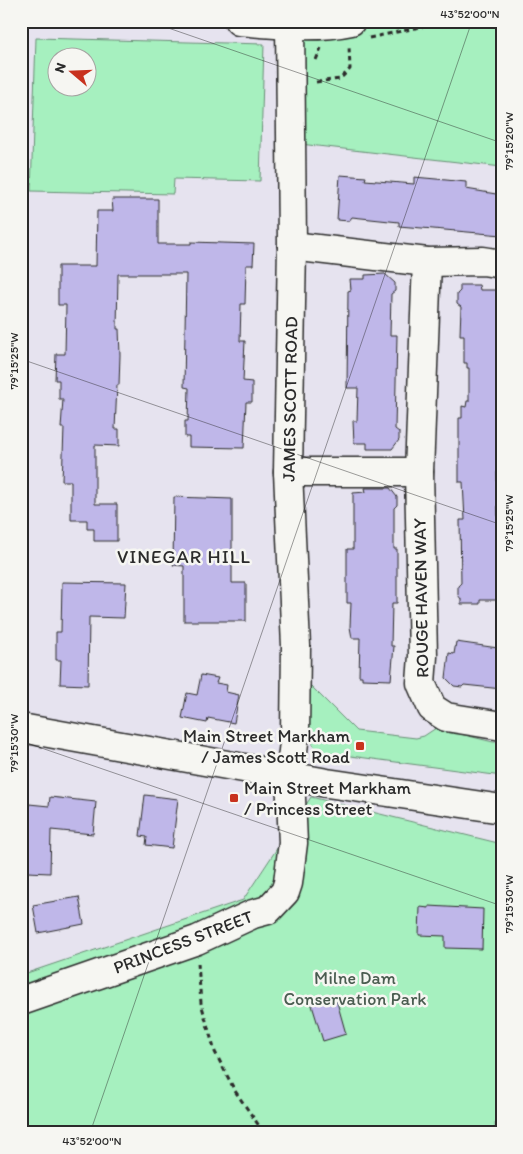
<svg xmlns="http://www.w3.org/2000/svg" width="523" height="1154" font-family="Itim,sans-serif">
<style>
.green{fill:#a6f0bf;stroke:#688e75;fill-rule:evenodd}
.building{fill:#bfb7e9;stroke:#2b2b2b}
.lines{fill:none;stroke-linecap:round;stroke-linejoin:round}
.minor-casing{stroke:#2b2b2b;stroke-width:31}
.major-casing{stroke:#2b2b2b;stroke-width:31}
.path{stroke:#2b2b2b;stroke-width:3;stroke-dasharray:5 4;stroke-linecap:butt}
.minor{stroke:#f6f6f2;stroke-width:28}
.major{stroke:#f6f6f2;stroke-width:28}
.ticks{fill:none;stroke:#2b2b2b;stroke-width:1;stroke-opacity:0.45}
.poi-dot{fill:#c8321e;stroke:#f6f6f2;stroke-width:2}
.labels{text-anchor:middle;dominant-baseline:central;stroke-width:5;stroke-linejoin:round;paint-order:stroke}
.street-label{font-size:18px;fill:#2b2b2b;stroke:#f6f6f2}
.poi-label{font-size:18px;fill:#2b2b2b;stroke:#f6f6f2;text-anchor:end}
.park-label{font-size:18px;fill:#4a5c50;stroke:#f6f6f2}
.neighbourhood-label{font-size:19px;letter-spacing:1px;fill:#2b2b2b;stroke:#f6f6f2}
.neatline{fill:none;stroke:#2b2b2b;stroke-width:2}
.ticks-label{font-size:12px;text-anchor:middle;fill:#2b2b2b}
</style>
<rect width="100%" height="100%" fill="#e6e3ef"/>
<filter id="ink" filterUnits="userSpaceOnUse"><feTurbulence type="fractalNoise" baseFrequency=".02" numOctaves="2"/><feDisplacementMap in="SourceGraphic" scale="10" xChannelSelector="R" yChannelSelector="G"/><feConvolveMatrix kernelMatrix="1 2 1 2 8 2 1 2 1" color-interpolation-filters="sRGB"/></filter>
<g filter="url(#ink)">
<!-- green -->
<g class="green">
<polygon points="393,21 502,21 502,167 291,143 290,25"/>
<path d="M36,38L264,44L260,181L174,179L173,194L31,191ZM58,58H88V88H58Z"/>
<polygon points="309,684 356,731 416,738 424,736 436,728 493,742 502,742 502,776 320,752 314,746 306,732"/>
<polygon points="311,797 502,844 502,1119 495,1122 495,1133 21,1133 21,975 243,900"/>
</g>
<!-- building -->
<g class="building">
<polygon points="340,175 366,177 365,180 414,184 414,177 436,179 466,182 466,189 502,195 502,235 399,226 399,222 352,217 349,221 337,220"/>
<polygon points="112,199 158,199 158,244 191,244 191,242 254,244 253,265 246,265 245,304 241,304 240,341 245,341 243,381 252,382 252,402 246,402 244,448 189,447 189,437 185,437 185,421 188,421 189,388 184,387 186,274 118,274 117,329 119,329 120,355 119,385 117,385 115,429 119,429 119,446 95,445 95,504 117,504 117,541 94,541 94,529 87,529 87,520 71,520 71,481 62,481 64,428 61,428 63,399 59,399 59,380 55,380 56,354 65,354 66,305 58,305 58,266 96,266 97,211 113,211"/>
<polygon points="385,274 395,283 395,291 391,294 390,335 397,335 395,429 399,432 399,440 392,449 367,449 367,443 354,443 353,421 357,421 358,388 347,388 348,291 351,290 350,279 365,279 365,275"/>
<polygon points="460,285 479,285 480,290 502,290 502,472 497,472 498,519 502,519 502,600 480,600 480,604 461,604 461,599 458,595 458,586 461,583 460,520 465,520 463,482 459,482 459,418 462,418 462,406 466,407 467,401 469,401 469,368 467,368 467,363 464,363 464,335 460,335 461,307 457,304 457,294 460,291"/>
<polygon points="365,488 390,488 397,497 397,505 394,508 394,549 397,549 397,603 392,603 391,646 394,646 391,680 362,679 362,676 359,676 360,638 352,638 350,627 351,603 347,603 347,549 353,549 353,493 366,492"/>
<polygon points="174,497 232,499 232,583 246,583 246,621 184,621 184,566 173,565"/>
<polygon points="62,582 126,583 124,618 89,617 88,685 60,684 61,660 56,660 56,632 61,632"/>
<polygon points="456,642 498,648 498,652 502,652 502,689 464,685 462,687 454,686 446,678 449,653 454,654"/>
<polygon points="201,675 218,678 216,683 227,685 226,692 239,695 234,723 208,718 207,723 182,718 187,693 197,695"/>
<polygon points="145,795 178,799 172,848 146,845 147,837 140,836"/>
<polygon points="50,797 96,802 93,834 51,830 50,873 27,872 27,825 29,804 49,806"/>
<polygon points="79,897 84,924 38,933 33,905"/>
<polygon points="429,906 483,909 482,949 445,948 445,936 419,935 420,907 429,908"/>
<polygon points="335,995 346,1034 323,1041 311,1002"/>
</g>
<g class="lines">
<!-- minor casing -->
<g class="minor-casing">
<g id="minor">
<path d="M239,21C276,24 314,29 351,21"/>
<polyline points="292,246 427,262 483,261 502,264"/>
<polyline points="427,262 419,472 423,656 421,683 432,708 446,717 502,726"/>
<polyline points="288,472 419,472"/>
<polyline points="21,1001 197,940 253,914 268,910 285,892 288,883 293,843 290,776 295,734 296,646 288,472 292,246 290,21"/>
</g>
</g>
<!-- major casing -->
<g class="major-casing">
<polyline id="major" points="21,728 327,783 502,809"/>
</g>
<!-- path -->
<g class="path">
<polyline points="369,38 449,21"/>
<polyline points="316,60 321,48"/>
<polyline points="316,82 340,79 350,69 349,46"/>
<polyline points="198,963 201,1003 215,1052 235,1091 264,1133"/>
</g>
<!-- minor -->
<use href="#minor" class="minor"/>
<!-- major -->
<use href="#major" class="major"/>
</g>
</g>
<!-- ticks -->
<path class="ticks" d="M148,21L502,143M21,359L502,525M21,741L502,906M21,1123L50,1133M90,1133L472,21"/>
<!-- markers -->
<g class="poi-dot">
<rect x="355" y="741" width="10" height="10" rx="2.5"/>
<rect x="229" y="793" width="10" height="10" rx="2.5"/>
</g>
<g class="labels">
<!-- street labels -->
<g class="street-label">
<text transform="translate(290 399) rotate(-89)">JAMES SCOTT ROAD</text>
<text transform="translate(421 598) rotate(-91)">ROUGE HAVEN WAY</text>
<text transform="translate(183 942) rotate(-21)">PRINCESS STREET</text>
</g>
<!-- poi labels -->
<g class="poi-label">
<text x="350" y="736">Main Street Markham<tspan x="350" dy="21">/ James Scott Road</tspan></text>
<text x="244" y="788" text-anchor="start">Main Street Markham<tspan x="244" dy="21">/ Princess Street</tspan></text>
</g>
<!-- park labels -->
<g class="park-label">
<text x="355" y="978">Milne Dam<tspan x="355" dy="21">Conservation Park</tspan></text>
</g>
<!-- neighbourhood labels -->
<g class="neighbourhood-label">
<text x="184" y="556">VINEGAR HILL</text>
</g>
</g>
<!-- margin -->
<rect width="523" height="1154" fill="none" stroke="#f6f6f2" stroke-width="55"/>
<!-- north arrow -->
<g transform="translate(72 72) rotate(289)"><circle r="24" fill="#f6f6f2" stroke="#a5a5a2"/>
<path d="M0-4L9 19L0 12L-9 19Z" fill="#c8321e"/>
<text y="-8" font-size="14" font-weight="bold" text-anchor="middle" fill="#2b2b2b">N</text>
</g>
<rect x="28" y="28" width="468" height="1098" class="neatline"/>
<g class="ticks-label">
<text x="470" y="18">43°52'00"N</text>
<text transform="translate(509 141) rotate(-90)" y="4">79°15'20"W</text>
<text transform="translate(14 361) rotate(-90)" y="4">79°15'25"W</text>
<text transform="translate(509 523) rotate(-90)" y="4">79°15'25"W</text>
<text transform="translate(14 743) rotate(-90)" y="4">79°15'30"W</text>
<text transform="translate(509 904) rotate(-90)" y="4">79°15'30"W</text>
<text x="92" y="1145">43°52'00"N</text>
</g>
</svg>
